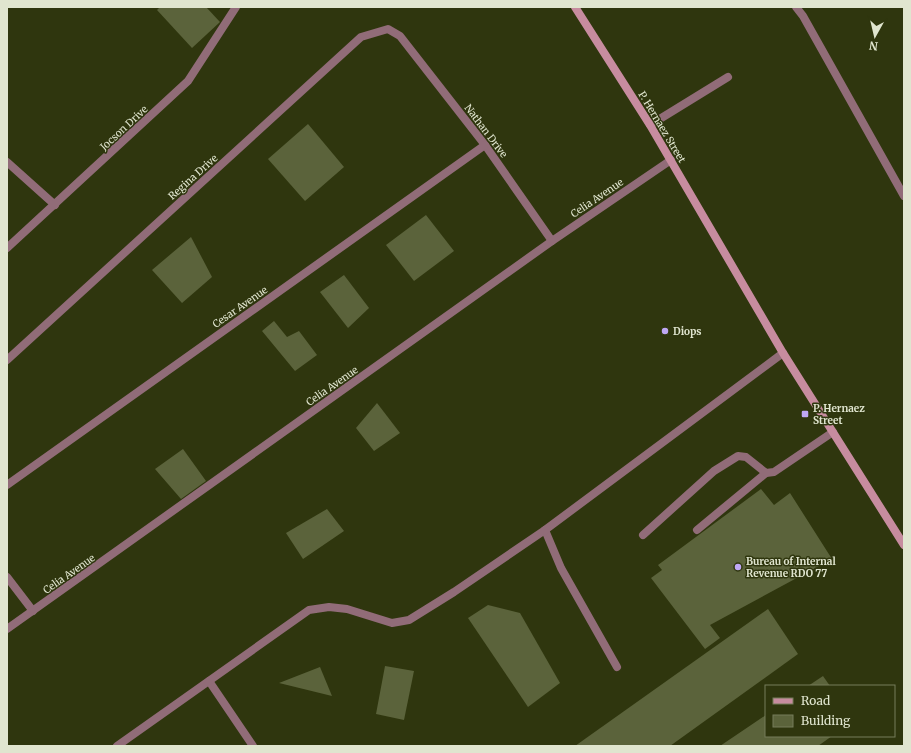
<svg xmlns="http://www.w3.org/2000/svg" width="911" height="753" font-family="Merriweather,serif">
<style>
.building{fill:#5b633b}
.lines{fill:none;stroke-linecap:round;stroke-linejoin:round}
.lane{stroke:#916c78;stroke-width:8}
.street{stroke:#916c78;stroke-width:8}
.secondary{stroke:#c78c9f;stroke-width:8}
.poi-dot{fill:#bfa8f4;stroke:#2f360e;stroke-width:1.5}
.labels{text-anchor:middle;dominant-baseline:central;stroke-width:3;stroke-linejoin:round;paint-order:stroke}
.street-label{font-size:10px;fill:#e0e5cf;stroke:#2f360e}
.poi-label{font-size:10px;font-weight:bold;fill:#e0e5cf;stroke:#2f360e;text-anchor:start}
</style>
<rect width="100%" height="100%" fill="#2f360e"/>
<!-- building -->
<g class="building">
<polygon points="160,7 206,7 220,22 192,48 157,10"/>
<polygon points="308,124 344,167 305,201 268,159"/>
<polygon points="426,215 454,251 414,281 386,245"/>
<polygon points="191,237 212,277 182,303 152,270"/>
<polygon points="344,275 369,308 348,328 320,292"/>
<polygon points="274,321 287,337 299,331 317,355 295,371 262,331"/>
<polygon points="377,403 400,433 374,451 356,428"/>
<polygon points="183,449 206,481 181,499 155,469"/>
<polygon points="761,489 774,505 790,493 832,559 710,625 720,638 705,649 651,578 662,570 658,565"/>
<polygon points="327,509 344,531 303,559 286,533"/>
<polygon points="488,605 520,613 560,683 528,707 468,618"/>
<polygon points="768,609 798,654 670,746 575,746"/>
<polygon points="385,666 414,671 404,720 376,714"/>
<polygon points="320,667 332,696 279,683"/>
<polygon points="823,676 830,686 808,686"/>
<polygon points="766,715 766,736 832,736 818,746 720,746"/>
</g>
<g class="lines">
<!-- lane -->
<g class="lane">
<polyline points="650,125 728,77"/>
<polyline points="697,530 766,473"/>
<polyline points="643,535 714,471 738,456 746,457 766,473 774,472 833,432"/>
</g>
<!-- street -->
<g class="street">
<polyline points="796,7 803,16 904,196"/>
<polyline points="7,162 55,205"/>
<polyline points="7,248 188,81 236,7"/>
<polyline points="7,360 361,37 388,29 400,36 485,145 552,241"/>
<polyline points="7,485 485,145"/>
<polyline points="545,530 561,568 617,667"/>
<polyline points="7,577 33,611"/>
<polyline points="7,629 552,241 671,160"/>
<polyline points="209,681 253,746"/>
<polyline points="117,746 309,610 329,607 347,609 392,623 409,620 454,592 545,530 783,353"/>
</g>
<!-- secondary -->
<polyline class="secondary" points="575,7 650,125 783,353 904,545"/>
</g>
<!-- markers -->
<g class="poi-dot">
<circle cx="665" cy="331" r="4"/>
<rect x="801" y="410" width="8" height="8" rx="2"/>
<circle cx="738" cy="567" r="4"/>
</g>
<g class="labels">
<!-- street labels -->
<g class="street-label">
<text transform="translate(662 127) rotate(59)">P. Hernaez Street</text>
<text transform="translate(124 128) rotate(-43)">Jocson Drive</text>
<text transform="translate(486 131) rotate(53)">Nathan Drive</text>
<text transform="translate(193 177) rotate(-42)">Regina Drive</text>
<text transform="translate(597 198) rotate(-34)">Celia Avenue</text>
<text transform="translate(240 307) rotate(-35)">Cesar Avenue</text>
<text transform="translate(332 386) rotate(-35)">Celia Avenue</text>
<text transform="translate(69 574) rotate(-35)">Celia Avenue</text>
</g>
<!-- poi labels -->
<g class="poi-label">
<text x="673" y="331">Diops</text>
<text x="813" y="408">P. Hernaez<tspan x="813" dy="12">Street</tspan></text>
<text x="746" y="561">Bureau of Internal<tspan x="746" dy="12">Revenue RDO 77</tspan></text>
</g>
</g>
<!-- border -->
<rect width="911" height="753" fill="none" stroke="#e0e5cf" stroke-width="16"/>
<!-- legend -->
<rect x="765" y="685" width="130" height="52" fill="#2f360e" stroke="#767c5b"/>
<rect x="773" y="698" width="20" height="6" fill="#c78c9f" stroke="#767c5b"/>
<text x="801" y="705" font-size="12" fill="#e0e5cf">Road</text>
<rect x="773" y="715" width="20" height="12" fill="#5b633b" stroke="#767c5b"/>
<text x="801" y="725" font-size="12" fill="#e0e5cf">Building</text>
<!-- north arrow -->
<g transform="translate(875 36) rotate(188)" stroke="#2f360e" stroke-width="3" paint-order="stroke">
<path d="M0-3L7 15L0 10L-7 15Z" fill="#e0e5cf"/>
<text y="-6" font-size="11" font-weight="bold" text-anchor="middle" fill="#e0e5cf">N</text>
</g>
</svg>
